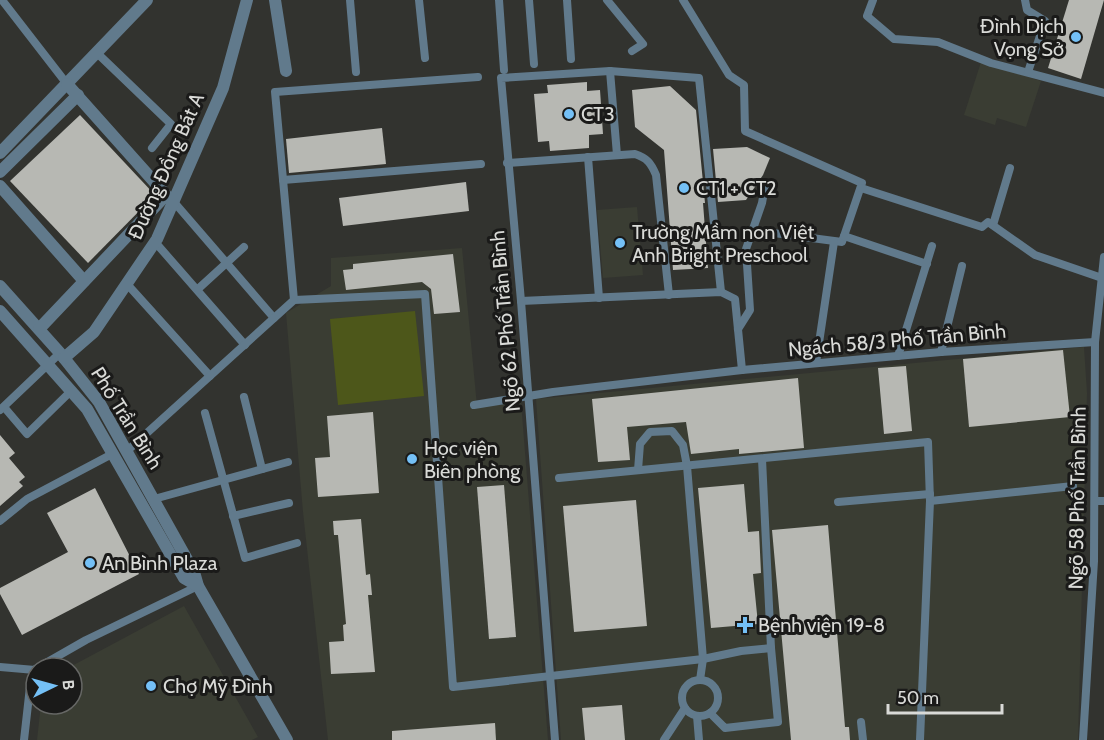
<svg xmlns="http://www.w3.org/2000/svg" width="1104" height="740" font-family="Cabin,sans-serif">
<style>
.built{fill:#3a3d33}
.green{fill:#4d571a}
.building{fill:#b7b8b3}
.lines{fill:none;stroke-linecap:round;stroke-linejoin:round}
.lane{stroke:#617a8c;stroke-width:8}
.street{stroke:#617a8c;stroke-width:12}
.poi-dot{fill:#74c0f6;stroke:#1a1a19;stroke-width:2}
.labels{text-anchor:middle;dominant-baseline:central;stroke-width:6;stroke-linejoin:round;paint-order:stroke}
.poi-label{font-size:20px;fill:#d9dad7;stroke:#1a1a19;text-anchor:start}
.street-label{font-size:20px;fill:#d9dad7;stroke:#1a1a19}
</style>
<rect width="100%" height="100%" fill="#32332f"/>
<!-- built -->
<g class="built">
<polygon points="981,62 1041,81 1026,127 997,118 995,125 964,115"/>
<polygon points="637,207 643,275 603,278 597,210"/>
<polygon points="462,248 477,406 521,402 548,740 328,740 303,512 286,313 331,286 331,258"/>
<polygon points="1084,347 1087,393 1078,740 561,740 536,399"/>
<polygon points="184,606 258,737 252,740 37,740 41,704 72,704 72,668 68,668"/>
</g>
<!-- green -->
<polygon class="green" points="415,311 424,396 338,405 330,319"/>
<!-- building -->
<g class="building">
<polygon points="1069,0 1104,0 1081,79 1048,68"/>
<polygon points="587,82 587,91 600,90 603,134 589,135 589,148 550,151 549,141 538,142 534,94 548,93 547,85"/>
<polygon points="670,86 696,110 705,203 703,203 708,268 673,270 664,150 635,127 632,90"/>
<polygon points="80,115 155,195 88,263 10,181"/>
<polygon points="382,128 386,164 289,173 286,139"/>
<polygon points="747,147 770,158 763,175 746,200 718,202 713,149"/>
<polygon points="466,182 469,211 343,226 339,198"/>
<polygon points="453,254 460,312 434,314 431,289 422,282 346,290 343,270 353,269 353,264"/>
<polygon points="1063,350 1070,417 969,427 963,359"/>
<polygon points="906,366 912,431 884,434 878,368"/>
<polygon points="798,378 804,448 739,454 739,449 691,454 686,422 627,427 630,460 598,462 592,399"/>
<polygon points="373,412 379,493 318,497 315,458 330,457 327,416"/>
<polygon points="0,435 15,453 9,458 25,477 19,482 23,486 0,506"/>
<polygon points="744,484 748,532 759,531 761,573 753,574 758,624 711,628 698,488"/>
<polygon points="504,485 516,637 489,639 477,487"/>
<polygon points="95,488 139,574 22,635 0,594 0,588 68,552 47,513"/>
<polygon points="636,500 647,626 574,632 563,506"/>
<polygon points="361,519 366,575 370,574 372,595 368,595 375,672 331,674 329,642 344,641 343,625 346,624 338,535 334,535 333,521"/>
<polygon points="828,525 845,727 849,727 850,740 791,740 772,530"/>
<polygon points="622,705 625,740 585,740 582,708"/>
<polygon points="495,723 496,740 392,740 392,731"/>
</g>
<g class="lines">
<!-- lane -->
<g class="lane">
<polyline points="2,0 67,84"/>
<polyline points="350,0 356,72"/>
<polyline points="419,0 425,58"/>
<polyline points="499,0 504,70"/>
<polyline points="529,0 534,64"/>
<polyline points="567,0 571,59"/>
<polyline points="607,0 643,44 632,51"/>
<polyline points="683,0 729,75 744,85 745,131 862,183 842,242 751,230"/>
<polyline points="873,0 867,16 894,39 938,42 991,63 1104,93"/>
<polyline points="1025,0 1027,10 1045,21 1028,72"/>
<polyline points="97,53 171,124 152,148"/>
<polyline points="610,71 617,155"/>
<polyline points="588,157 599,298"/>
<path d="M507,163L635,154C647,158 651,163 656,175L669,295"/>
<polyline points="283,180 481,164"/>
<polyline points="861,188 982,227 988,222 1035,255 1102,278"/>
<polyline points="174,202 274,318"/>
<polyline points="993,225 1010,168"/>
<polyline points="844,236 927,264"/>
<polyline points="155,242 245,345"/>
<polyline points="127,284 210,376"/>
<polyline points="198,289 244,247"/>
<polyline points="294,300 425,294 453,687 703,659 741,651 771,648"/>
<polyline points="521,301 721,292 735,299 742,370"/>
<polyline points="738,329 750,310 746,249 762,203 765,186"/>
<polyline points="941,352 962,266"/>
<polyline points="898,356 932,246"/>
<polyline points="816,363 834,242"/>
<polyline points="244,397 262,469"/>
<polyline points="474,405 553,392 742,370 941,352 1095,342"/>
<polyline points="4,407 27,434 71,391"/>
<polyline points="0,410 60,353"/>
<polyline points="205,413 245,558 297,543"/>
<polyline points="127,451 294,300 275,92 478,77"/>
<polyline points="638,470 640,444 650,432 672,431 683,445 687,466 703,659 700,680"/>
<polyline points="559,478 928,442 930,501 920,740"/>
<polyline points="154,499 288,462"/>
<polyline points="930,501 1073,486"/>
<polyline points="1095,501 1104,501"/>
<polyline points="838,502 930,494"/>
<polyline points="233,516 289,503"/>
<polyline points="0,521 27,499 114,453"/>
<polyline points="0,667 35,670"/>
<polyline points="37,668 86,640 198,586"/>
<circle cx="700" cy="698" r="18"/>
<polyline points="710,713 725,728 778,722 771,648 762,459"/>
<polyline points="697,716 699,740"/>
<polyline points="861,722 863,740"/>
<polyline points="24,740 31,678 36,669"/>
<polyline points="555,740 521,301 501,78 610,71 699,78 721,292"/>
<polyline points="664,740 685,708"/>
<polyline points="1083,740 1094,561 1095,342 1104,257"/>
</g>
<!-- street -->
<g class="street">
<polyline points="275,0 286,71"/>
<polyline points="0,153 147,0"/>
<polyline points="0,172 78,95"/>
<polyline points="0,186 84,281"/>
<polyline points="0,286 60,353 99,402 194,572 198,586 287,740"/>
<polyline points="0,311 87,409 184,578 198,586"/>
<polyline points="39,329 166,195 67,84"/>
<polyline points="64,358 94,332 157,239 223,88 247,0"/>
</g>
</g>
<!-- markers -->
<g class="poi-dot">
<circle cx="1076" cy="37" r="6"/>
<circle cx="569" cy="114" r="6"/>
<circle cx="684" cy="188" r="6"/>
<circle cx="620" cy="243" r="6"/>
<circle cx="412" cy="459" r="6"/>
<circle cx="90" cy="563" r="6"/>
<path d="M742 616h6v6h6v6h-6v6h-6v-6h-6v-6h6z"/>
<circle cx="151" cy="686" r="6"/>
</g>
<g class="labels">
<!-- poi labels -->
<g class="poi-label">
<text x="1064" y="26" text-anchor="end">Đình Dịch<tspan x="1064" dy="23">Vọng Sở</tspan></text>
<text x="581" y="114">CT3</text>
<text x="696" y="188">CT1 + CT2</text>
<text x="632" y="232">Trường Mầm non Việt<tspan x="632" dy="23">Anh Bright Preschool</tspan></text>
<text x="424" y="448">Học viện<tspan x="424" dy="23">Biên phòng</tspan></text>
<text x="102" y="563">An Bình Plaza</text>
<text x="758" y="625">Bệnh viện 19-8</text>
<text x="163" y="686">Chợ Mỹ Đình</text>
</g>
<!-- street labels -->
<g class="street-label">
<text transform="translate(166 166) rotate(-66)">Đường Đồng Bát A</text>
<text transform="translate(505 321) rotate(-95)">Ngõ 62 Phố Trần Bình</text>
<text transform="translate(897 340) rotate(-5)">Ngách 58/3 Phố Trần Bình</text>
<text transform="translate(127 418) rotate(58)">Phố Trần Bình</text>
<text transform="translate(1077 498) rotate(-89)">Ngõ 58 Phố Trần Bình</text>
</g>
</g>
<!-- north arrow -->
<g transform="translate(54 686) rotate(85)"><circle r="28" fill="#1a1a19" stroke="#666765" stroke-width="1.5"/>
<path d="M0-4.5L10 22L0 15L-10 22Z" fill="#74c0f6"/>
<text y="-9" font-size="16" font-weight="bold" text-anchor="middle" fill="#d9dad7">B</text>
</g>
<!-- scale -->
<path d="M888 704v9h114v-9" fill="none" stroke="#d9dad7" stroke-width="3"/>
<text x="897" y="704" font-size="18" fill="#d9dad7" stroke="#1a1a19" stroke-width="4.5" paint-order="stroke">50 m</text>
</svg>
